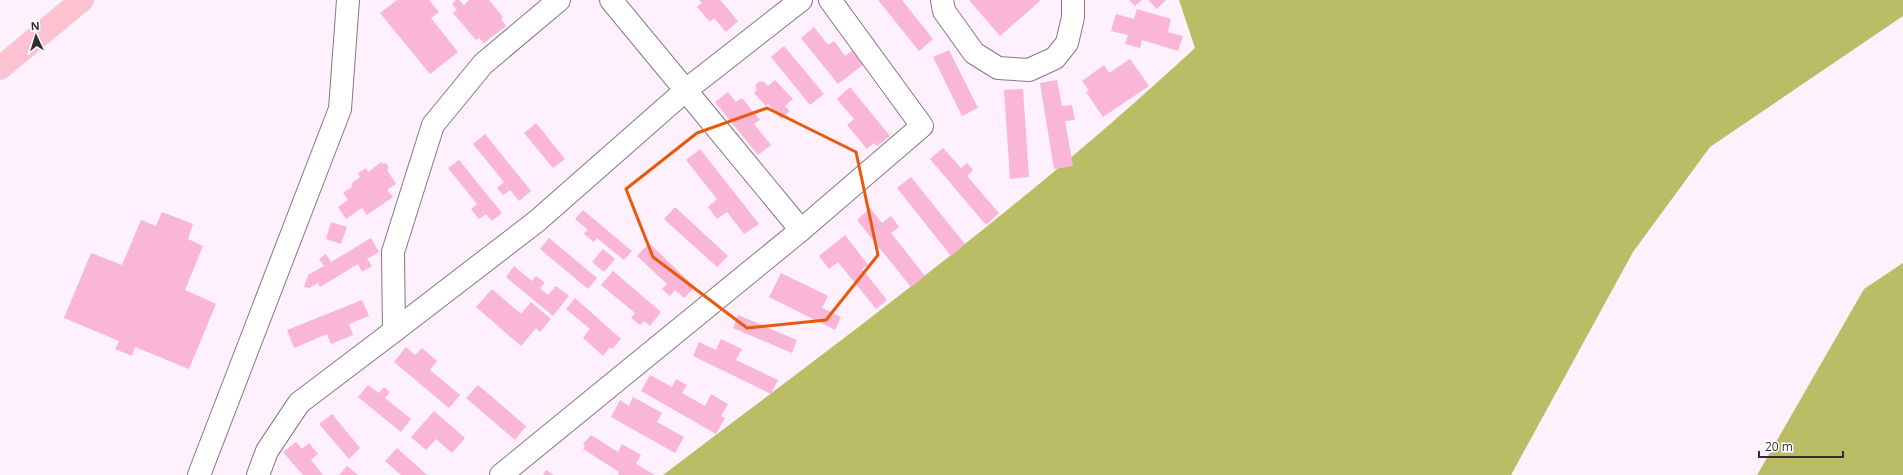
<svg xmlns="http://www.w3.org/2000/svg" width="1903" height="475" font-family="'Open Sans',sans-serif">
<style>
.forest{fill:#babc66}
.building{fill:#f9b6d7}
.lines{fill:none;stroke-linecap:round;stroke-linejoin:round}
.minor-casing{stroke:#857884;stroke-width:24}
.major-casing{stroke:#dad9da;stroke-width:24}
.minor{stroke:#fff;stroke-width:22}
.major{stroke:#fdc2d1;stroke-width:22}
.marked{fill:none;stroke:#e8590c;stroke-width:3;stroke-linejoin:round}
</style>
<rect width="100%" height="100%" fill="#fff0fd"/>
<!-- forest -->
<g class="forest">
<path d="M1179,0H1903V16L1710,147L1633,252L1511,475H663C844,338 1028,203 1195,48Z"/>
<polygon points="1903,263 1903,475 1757,475 1864,289"/>
</g>
<!-- building -->
<g class="building">
<polygon points="397,0 429,0 439,12 431,18 458,52 430,74 380,13"/>
<polygon points="456,0 459,0 464,5 469,0 489,0 503,17 501,19 506,26 484,43 479,38 476,40 453,13 457,10 452,4"/>
<polygon points="699,0 720,0 738,21 726,32 714,18 710,22 697,7 702,3"/>
<polygon points="878,0 902,0 933,39 919,51"/>
<polygon points="969,0 1039,0 1040,1 1000,36"/>
<polygon points="1129,0 1142,0 1135,6"/>
<polygon points="1148,0 1166,0 1157,9"/>
<polygon points="1137,9 1171,19 1168,32 1183,36 1178,51 1142,40 1140,48 1125,44 1128,35 1111,31 1116,14 1134,19"/>
<polygon points="814,27 828,45 834,41 845,56 853,50 864,64 838,84 801,38"/>
<polygon points="784,46 824,94 810,105 771,57"/>
<polygon points="949,50 978,108 962,116 933,57"/>
<polygon points="1130,59 1149,86 1103,117 1086,92 1089,90 1082,81 1104,65 1109,73"/>
<polygon points="775,80 793,99 785,106 790,111 781,119 768,104 766,106 754,93 757,90 755,88 757,86 755,85 760,81 762,82 763,81 768,86"/>
<polygon points="1057,80 1062,106 1072,105 1075,120 1065,121 1073,166 1054,169 1040,83"/>
<polygon points="850,87 890,136 877,146 874,143 867,149 847,125 854,119 837,99"/>
<polygon points="1023,89 1029,177 1010,179 1004,90"/>
<polygon points="728,92 736,102 742,98 760,120 754,124 771,145 758,155 715,102"/>
<polygon points="536,123 565,159 553,168 524,133"/>
<polygon points="485,134 531,191 519,201 510,190 503,195 497,188 504,182 473,144"/>
<polygon points="943,148 961,168 967,163 973,170 967,176 999,213 986,225 930,159"/>
<polygon points="700,149 759,224 744,234 727,212 717,219 708,207 717,199 686,160"/>
<polygon points="459,160 502,213 492,221 486,214 479,219 471,209 477,204 448,168"/>
<polygon points="381,162 383,164 386,163 389,168 387,170 396,184 387,190 393,197 367,215 362,208 346,219 338,207 348,200 343,193 353,186 351,184 360,177 358,173 366,168 368,172"/>
<polygon points="911,177 965,244 951,256 897,188"/>
<polygon points="675,207 728,256 717,267 664,219"/>
<polygon points="870,208 882,223 891,216 899,227 891,233 925,276 911,287 857,220"/>
<polygon points="583,210 632,251 624,260 597,238 594,242 584,234 588,230 575,219"/>
<polygon points="162,212 193,224 188,239 203,246 185,290 216,304 189,369 135,347 132,356 115,349 119,341 64,318 91,253 122,265 141,220 156,226"/>
<polygon points="331,222 347,227 341,244 326,239"/>
<polygon points="845,235 868,265 862,269 887,300 876,309 838,262 829,269 819,256"/>
<polygon points="371,238 379,252 367,259 372,266 362,272 358,264 320,287 318,283 309,288 304,287 308,275 324,266 319,259 326,254 331,262"/>
<polygon points="549,238 597,278 588,289 540,249"/>
<polygon points="649,243 695,287 684,298 675,290 670,296 662,289 667,284 637,256"/>
<polygon points="603,249 615,259 604,272 592,262"/>
<polygon points="514,266 532,281 536,276 545,283 540,288 548,295 556,286 569,296 553,316 506,277"/>
<polygon points="613,271 661,312 650,326 644,321 640,325 631,318 635,313 601,285"/>
<polygon points="781,273 828,296 822,308 841,317 835,330 769,297"/>
<polygon points="492,289 521,314 531,302 551,319 540,332 536,328 521,346 476,307"/>
<polygon points="575,298 621,339 612,349 610,347 603,356 583,338 590,329 566,309"/>
<polygon points="362,300 369,316 349,324 353,335 331,344 327,334 294,348 287,330"/>
<polygon points="738,315 797,340 792,353 733,328"/>
<polygon points="721,339 742,349 736,360 778,380 771,394 693,356 699,342 716,350"/>
<polygon points="406,347 415,355 422,348 437,361 430,370 460,395 449,408 394,362"/>
<polygon points="650,375 672,387 676,379 687,385 682,393 705,406 711,394 728,404 721,416 725,418 716,434 641,391"/>
<polygon points="368,385 379,393 384,387 390,392 385,398 411,419 401,432 358,397"/>
<polygon points="478,385 526,426 515,440 466,398"/>
<polygon points="633,397 662,413 657,422 684,437 675,453 611,417 620,400 629,406"/>
<polygon points="434,411 465,438 452,453 436,439 426,450 411,437"/>
<polygon points="332,414 360,448 349,459 319,424"/>
<polygon points="591,435 618,452 622,444 641,455 636,464 655,475 618,475 619,472 583,449 585,446 583,444"/>
<polygon points="296,442 302,449 309,443 318,454 311,460 323,475 303,475 283,452"/>
<polygon points="397,448 427,475 401,475 385,461"/>
<polygon points="347,466 358,475 339,475"/>
<polygon points="546,470 554,475 543,475"/>
</g>
<g class="lines">
<!-- minor casing -->
<g class="minor-casing">
<g id="minor">
<polyline points="611,0 801,230"/>
<polyline points="942,0 944,11 974,53 998,68 1029,70 1055,58 1067,43 1073,17 1073,0"/>
<polyline points="394,331 537,221 686,90 801,0"/>
<polyline points="199,475 340,109 348,0"/>
<polyline points="258,475 267,451 299,403 394,331 393,252 433,125 483,64 559,0"/>
<polyline points="501,475 801,230 922,126 830,0"/>
</g>
</g>
<!-- major casing -->
<g class="major-casing">
<polyline id="major" points="0,68 82,0"/>
</g>
<!-- minor -->
<use href="#minor" class="minor"/>
<!-- major -->
<use href="#major" class="major"/>
</g>
<!-- marked area -->
<path class="marked" d="M767,108L856,152L878,255L826,320L747,328L653,257L626,189L697,133Z"/>
<!-- north arrow -->
<g transform="translate(36 36) rotate(356)" stroke="#ffffff" stroke-width="3" paint-order="stroke">
<path d="M0-3L7 15L0 10L-7 15Z" fill="#322d32"/>
<text y="-6" font-size="11" font-weight="bold" text-anchor="middle" fill="#322d32">N</text>
</g>
<!-- scale -->
<path d="M1759 451v6h84v-6" fill="none" stroke="#322d32" stroke-width="2"/>
<text x="1765" y="451" font-size="12" fill="#322d32" stroke="#ffffff" stroke-width="3" paint-order="stroke">20 m</text>
</svg>
